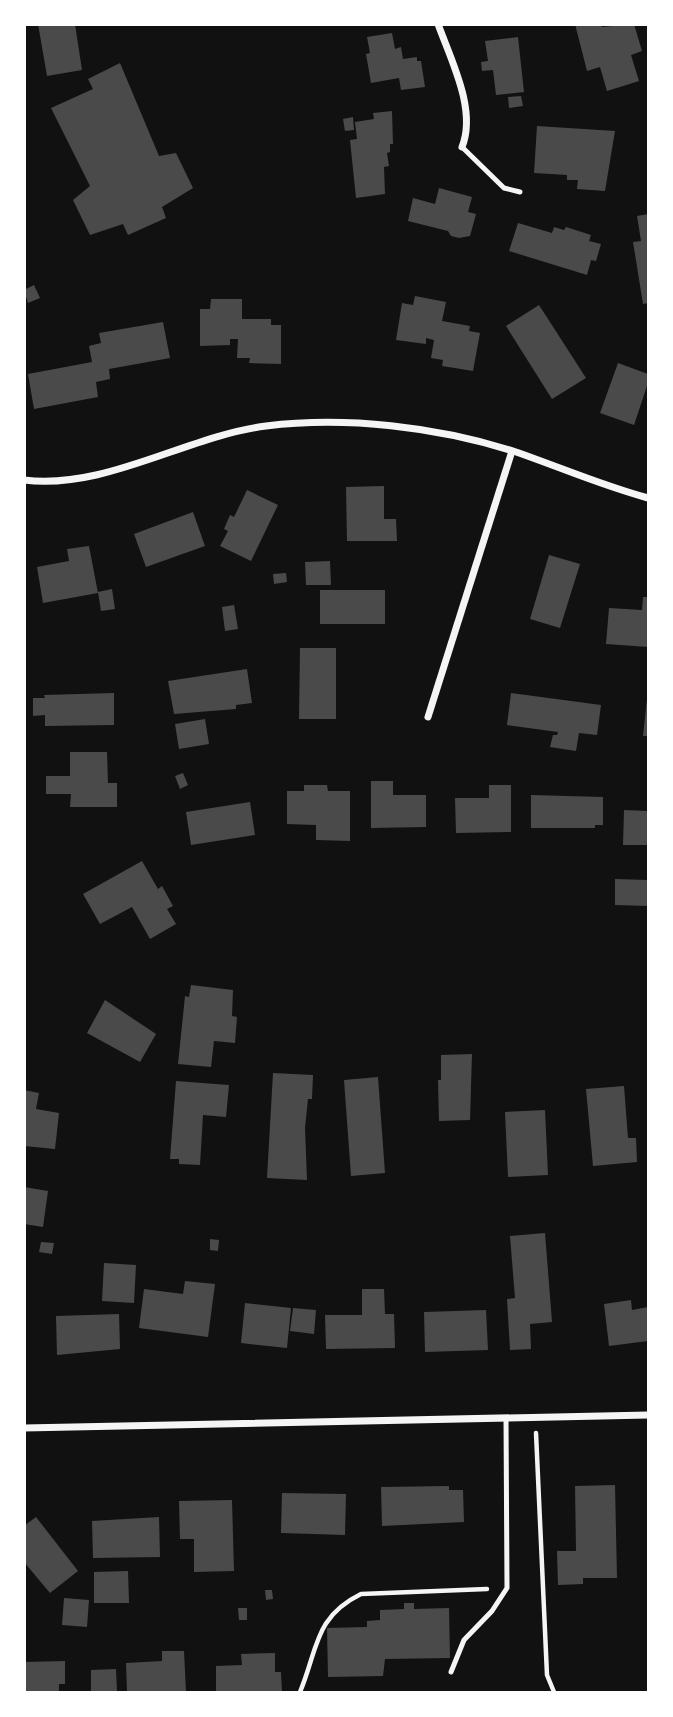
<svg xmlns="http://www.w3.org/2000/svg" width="673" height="1717" font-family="Quicksand,sans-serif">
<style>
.building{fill:#4a4a4a}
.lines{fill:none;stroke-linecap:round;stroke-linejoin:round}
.path{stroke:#f5f5f5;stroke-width:4.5}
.service{stroke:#f5f5f5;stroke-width:5}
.minor{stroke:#f5f5f5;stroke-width:7}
</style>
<rect width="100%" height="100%" fill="#111"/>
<!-- building -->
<g class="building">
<polygon points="38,24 75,24 82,70 47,76"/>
<polygon points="575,24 601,24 602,27 634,24 642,51 631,55 639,81 607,91 600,67 587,71"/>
<polygon points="392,33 395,49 401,47 403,59 417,57 417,61 421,61 425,87 401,90 399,78 371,83 366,54 370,53 367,37"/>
<polygon points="518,37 524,92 496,95 493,70 482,71 481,62 488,61 485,41"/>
<polygon points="120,63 159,156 176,153 193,188 162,207 166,218 128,235 123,224 90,235 73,200 90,186 51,108 93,89 88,79"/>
<polygon points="521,96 523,106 509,108 508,97"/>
<polygon points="392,111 393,144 390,144 390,152 387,153 389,166 384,167 385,194 356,198 350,140 357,139 355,122 374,119 373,113"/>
<polygon points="353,117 354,130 345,131 343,119"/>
<polygon points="537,126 615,131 605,191 577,189 578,180 567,180 567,175 534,173"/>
<polygon points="439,188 472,197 468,212 476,214 470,236 459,238 451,236 448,231 408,221 413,198 435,204"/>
<polygon points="648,214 648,303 643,304 633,242 641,241 637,216"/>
<polygon points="518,223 552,233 554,227 564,230 566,227 591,235 589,241 601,244 596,261 591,260 587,275 509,251"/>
<polygon points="34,285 40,298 28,303 24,290"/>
<polygon points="415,296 446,302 442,321 470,326 469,331 480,333 473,371 442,366 443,360 431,358 434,340 426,338 426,344 396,340 402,303 413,305"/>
<polygon points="211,299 242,299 242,319 271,319 271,325 281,325 281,364 249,363 250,358 237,358 238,339 230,339 230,345 200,346 200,309 210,309"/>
<polygon points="539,305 586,378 552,399 506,326"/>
<polygon points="163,322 170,358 109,369 110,379 96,382 98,397 34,409 28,374 92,362 89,346 101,343 99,333"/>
<polygon points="618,363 648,374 648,383 634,425 600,413"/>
<polygon points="384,486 384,519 396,519 397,541 347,541 346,487"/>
<polygon points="247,490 278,505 251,561 220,546 228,531 224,529 230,515 234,517"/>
<polygon points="193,512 205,546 146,567 134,534"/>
<polygon points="89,546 98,593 43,603 37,567 69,561 67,549"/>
<polygon points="549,555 580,564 560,628 530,619"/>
<polygon points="330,561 331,585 306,585 305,562"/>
<polygon points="286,573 287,582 274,584 273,574"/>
<polygon points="112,589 115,609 101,611 98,592"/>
<rect x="320" y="590" width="65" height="34"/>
<polygon points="643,597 648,597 648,647 606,644 609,608 642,610"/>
<polygon points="234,605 238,629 225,631 222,607"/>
<polygon points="300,648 336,648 336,719 299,719"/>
<polygon points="247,669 252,703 236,705 236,709 174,714 168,681"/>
<polygon points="114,693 114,725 45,726 45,715 33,716 33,698 45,698 44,695"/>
<polygon points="511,693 601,705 597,735 579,733 576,751 550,747 553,735 557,735 558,732 507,725"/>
<polygon points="647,699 648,700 648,736 643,736"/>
<polygon points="205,719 209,744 179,749 175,724"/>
<polygon points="70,752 107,752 108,783 117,783 117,807 70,807 71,794 46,794 46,776 70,776"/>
<polygon points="183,773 188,785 180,789 175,776"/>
<polygon points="371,781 393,781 393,795 426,795 426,827 371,828"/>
<polygon points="304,785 327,785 328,791 350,791 350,841 316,840 316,825 287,824 287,791 304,791"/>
<polygon points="489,785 511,785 511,832 456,833 455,798 489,798"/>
<polygon points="531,795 603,797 603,825 595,825 595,828 531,828"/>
<polygon points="250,802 255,835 191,845 186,812"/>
<polygon points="624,810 648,811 648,845 623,845"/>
<polygon points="142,861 158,889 162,886 173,906 167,909 176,924 150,939 132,907 100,924 83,894"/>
<polygon points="615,879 648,880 648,906 615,905"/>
<polygon points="191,985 233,990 232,1016 237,1017 235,1043 214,1041 211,1067 178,1064 185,996 189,997"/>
<polygon points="105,1000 156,1034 140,1062 87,1033"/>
<polygon points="472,1054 470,1120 439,1121 438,1080 441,1080 441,1055"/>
<polygon points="273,1073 313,1075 312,1099 308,1099 305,1128 307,1180 267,1178"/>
<polygon points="378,1077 385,1173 351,1176 344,1080"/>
<polygon points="176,1081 229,1085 226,1117 203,1115 200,1165 179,1164 179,1159 170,1159"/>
<polygon points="624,1086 628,1138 636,1138 637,1162 593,1166 586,1089"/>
<polygon points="24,1090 39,1093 36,1109 59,1113 55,1149 24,1146"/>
<polygon points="545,1110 548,1175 508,1177 505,1112"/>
<polygon points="24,1187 48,1191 43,1227 24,1224"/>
<polygon points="545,1233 552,1322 530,1324 531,1349 510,1350 507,1299 515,1298 510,1236"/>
<polygon points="210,1239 219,1240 218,1251 210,1250"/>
<polygon points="41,1242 54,1243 52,1254 39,1252"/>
<polygon points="104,1263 136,1265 134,1303 102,1301"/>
<polygon points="185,1281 215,1284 208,1337 139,1328 144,1289 183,1294"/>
<polygon points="362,1289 384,1289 385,1314 394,1314 395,1348 326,1349 325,1315 362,1315"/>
<polygon points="631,1300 632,1310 648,1307 648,1341 609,1346 604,1304"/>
<polygon points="245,1303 291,1308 287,1348 241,1343"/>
<polygon points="293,1308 316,1310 314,1334 290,1331"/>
<polygon points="486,1310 488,1350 425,1352 424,1312"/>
<polygon points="119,1314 120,1349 57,1355 56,1316"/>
<polygon points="615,1485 617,1578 583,1578 583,1584 558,1585 557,1551 576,1551 575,1486"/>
<polygon points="449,1486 449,1490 463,1490 464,1522 382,1526 381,1487"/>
<polygon points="282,1493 346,1494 345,1535 281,1533"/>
<polygon points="232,1500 234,1571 194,1572 194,1539 180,1539 179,1501"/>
<polygon points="36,1517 78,1571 50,1593 24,1562 24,1526"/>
<polygon points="159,1517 160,1557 93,1558 92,1521"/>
<polygon points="128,1571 129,1603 94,1603 94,1572"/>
<polygon points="265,1590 272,1590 273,1599 266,1600"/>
<polygon points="64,1598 89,1600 87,1627 62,1625"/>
<polygon points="404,1603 414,1603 414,1609 449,1608 450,1658 385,1659 383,1676 328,1677 327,1628 367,1627 367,1621 380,1620 380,1610 404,1609"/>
<polygon points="238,1608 247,1608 247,1620 239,1620"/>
<polygon points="162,1651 184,1651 186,1692 127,1692 126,1663 162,1661"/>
<polygon points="275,1653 275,1672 281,1672 282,1692 216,1692 216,1666 242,1665 241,1654"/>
<polygon points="65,1661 65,1684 59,1684 59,1692 24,1692 24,1662"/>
<polygon points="116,1669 117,1692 91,1692 91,1670"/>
</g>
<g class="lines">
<!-- path -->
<g class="path">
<polyline points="536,1433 547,1675 554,1692"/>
<path d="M300,1692C318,1649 314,1617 361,1594L487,1589"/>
</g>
<!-- service -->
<g class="service">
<polyline points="462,147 504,188 520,192"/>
<polyline points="451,1672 464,1640 492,1611 507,1588 506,1418"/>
</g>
<!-- minor -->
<g class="minor">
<path d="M438,24C451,60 477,110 462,147"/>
<path d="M24,480C107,490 186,436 266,426C346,416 437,427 513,451C560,467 600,485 648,498"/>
<polyline points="428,717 512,451"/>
<polyline points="24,1428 648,1415"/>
</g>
</g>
<!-- border -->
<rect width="673" height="1717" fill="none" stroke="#ffffff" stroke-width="52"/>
</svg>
